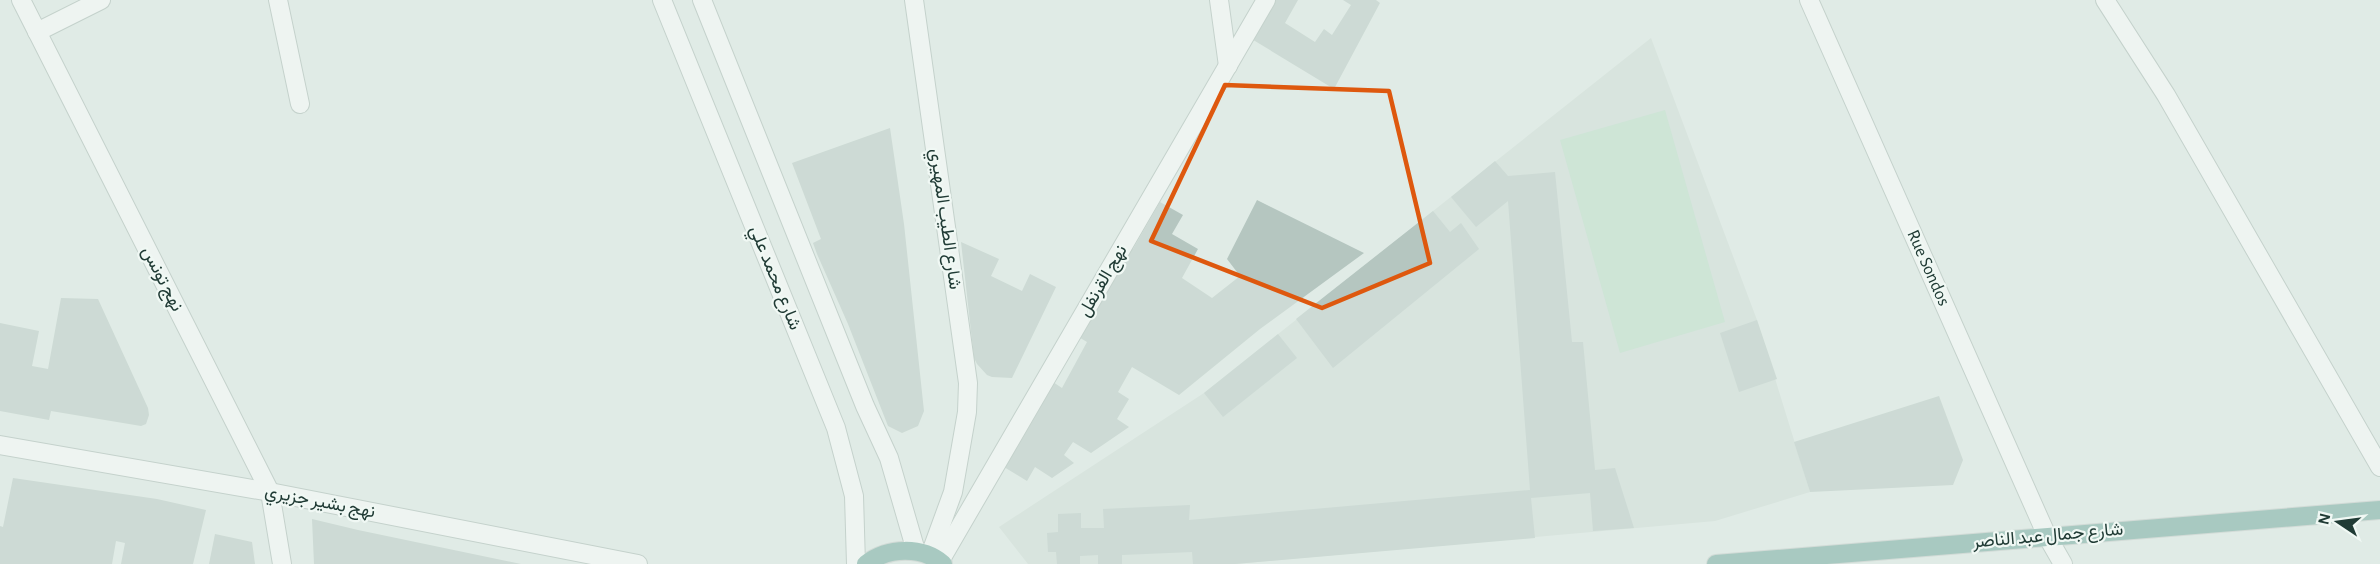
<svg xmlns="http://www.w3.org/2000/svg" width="2380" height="564" font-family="'Alegreya Sans',Vazirmatn,sans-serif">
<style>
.built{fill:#cedbd5}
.green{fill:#b8ddc4}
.building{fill:#b5c6c0}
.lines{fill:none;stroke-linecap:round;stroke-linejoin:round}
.minor-casing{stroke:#a3b3ad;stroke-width:20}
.major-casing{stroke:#c1c8c6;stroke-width:20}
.minor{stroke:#fff;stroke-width:18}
.major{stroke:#64a194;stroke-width:18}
.marked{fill:none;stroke:#de580e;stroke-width:4.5;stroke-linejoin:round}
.labels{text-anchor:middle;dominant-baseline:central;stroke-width:4.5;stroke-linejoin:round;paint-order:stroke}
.street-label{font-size:18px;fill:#203b35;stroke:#f0f8f4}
</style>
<rect width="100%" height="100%" fill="#e0ebe6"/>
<!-- built -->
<polygon class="built" points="1651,38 1757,320 1810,492 1715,521 1235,564 1028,564 999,527 1204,393"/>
<!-- green -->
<polygon class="green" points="1665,110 1725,322 1620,353 1560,140"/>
<!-- building -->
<g class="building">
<polygon points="1271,0 1298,0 1285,23 1315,42 1324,29 1332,35 1351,5 1343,0 1376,0 1380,3 1334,89 1250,38"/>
<polygon points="890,128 904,224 924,411 918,426 902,433 888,426 848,324 817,254 813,243 821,239 792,163"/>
<polygon points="1495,161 1508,176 1555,172 1572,342 1583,342 1595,470 1615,468 1634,528 1593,531 1590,493 1531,498 1535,538 1235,564 1193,564 1192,552 1122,555 1122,564 1098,564 1098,555 1080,556 1080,564 1057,564 1056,552 1048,552 1047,533 1058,532 1058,514 1081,513 1081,528 1104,528 1103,509 1190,505 1189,520 1530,490 1508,201 1476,227 1451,197"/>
<polygon points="1257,200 1364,253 1260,329 1179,395 1132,367 1118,392 1129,399 1117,419 1129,427 1091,453 1073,442 1064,455 1074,463 1052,478 1035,467 1027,481 1004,467 1053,382 1062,388 1087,342 1077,336 1127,245 1133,249 1160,202 1183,215 1172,234 1198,249 1182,278 1212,298 1240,276 1227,259"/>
<polygon points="1433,211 1450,232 1461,223 1479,249 1333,368 1296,319"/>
<polygon points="961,242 999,259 991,276 1022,291 1030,274 1056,287 1012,378 992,377 987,375 977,364 974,358"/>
<polygon points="61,298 98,299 148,408 149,415 146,424 141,426 51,411 49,420 0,411 0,323 39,331 32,366 48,369"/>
<polygon points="1757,320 1777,379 1739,392 1720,333"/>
<polygon points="1278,334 1297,358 1223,417 1204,393"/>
<polygon points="1939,396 1963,460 1953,485 1810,492 1794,442"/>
<polygon points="13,478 157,499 206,510 193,564 121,564 125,543 116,541 112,564 0,564 0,526 3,527"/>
<polygon points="312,519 358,530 521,564 314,564"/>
<polygon points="215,534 252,542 255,564 209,564"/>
</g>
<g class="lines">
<!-- minor casing -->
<g class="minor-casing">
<g id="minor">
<polyline points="21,0 270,492 282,564"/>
<polyline points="278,0 300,104"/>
<polyline points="662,0 836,428 854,496 856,564"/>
<polyline points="702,0 865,406 889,458 916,551"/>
<polyline points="914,0 968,383 967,412 953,492 930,555"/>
<polyline points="1219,0 1228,66"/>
<polyline points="1809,0 2047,536 2063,564"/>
<polyline points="2105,0 2166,95 2380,467"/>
<polyline points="37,32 101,0"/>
<polyline points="0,445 270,492 638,564"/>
<polyline points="940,561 1266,0"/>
</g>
</g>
<!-- major casing -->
<g class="major-casing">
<g id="major">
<path d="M866,564C888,547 922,546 943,564"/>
<polyline points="1716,564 2380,510"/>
</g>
</g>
<!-- minor -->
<use href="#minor" class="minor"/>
<!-- major -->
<use href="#major" class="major"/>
</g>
<!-- marked area -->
<path d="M0 0H2380V564H0ZM1225,85L1389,91L1430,263L1322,308L1151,241Z" fill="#e0ebe6" fill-opacity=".55" fill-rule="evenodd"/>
<path class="marked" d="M1225,85L1389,91L1430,263L1322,308L1151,241Z"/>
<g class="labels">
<!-- street labels -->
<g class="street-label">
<text transform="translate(945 219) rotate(82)">شارع الطيب المهيري</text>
<text transform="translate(1928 268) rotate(66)">Rue Sondos</text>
<text transform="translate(775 278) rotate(68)">شارع محمد علي</text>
<text transform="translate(162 279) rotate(63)">نهج تونس</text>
<text transform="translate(1103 281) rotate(-60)">نهج القرنفل</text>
<text transform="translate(320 502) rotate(11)">نهج بشير جزيري</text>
<text transform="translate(2048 536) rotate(-5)">شارع جمال عبد الناصر</text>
</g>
</g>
<!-- north arrow -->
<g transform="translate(2338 522) rotate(283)" stroke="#f0f8f4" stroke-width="4.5" paint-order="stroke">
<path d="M0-4.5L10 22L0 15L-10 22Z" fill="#203b35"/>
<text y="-9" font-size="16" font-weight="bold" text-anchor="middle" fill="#203b35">N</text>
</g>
</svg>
